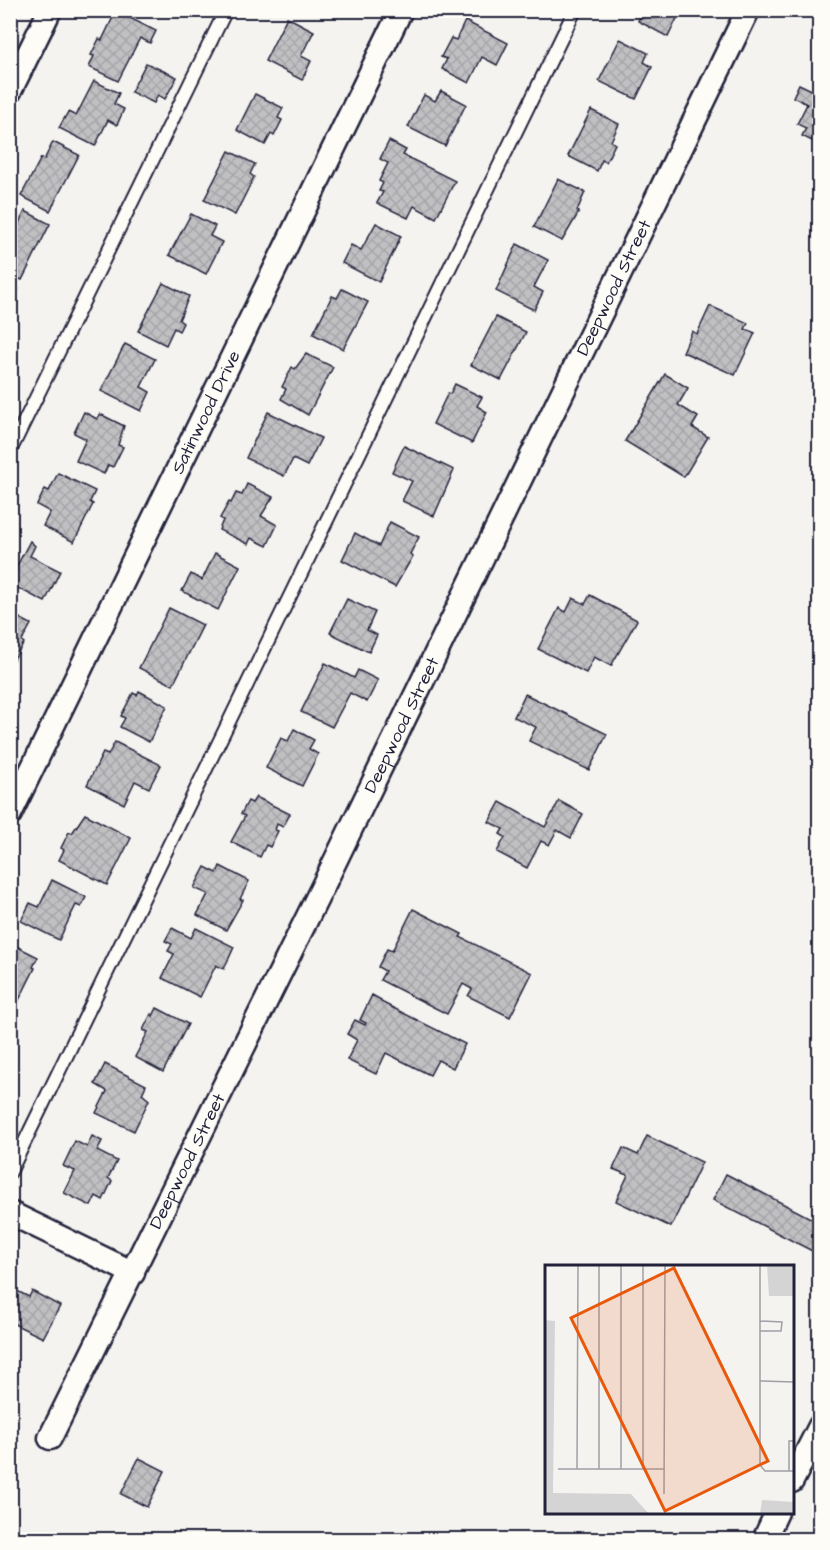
<svg xmlns="http://www.w3.org/2000/svg" width="830" height="1550" font-family="'Architects Daughter',sans-serif">
<style>
.building{fill:url(#building-cross-hatch);stroke:#22223b;stroke-width:1.5}
.lines{fill:none;stroke-linecap:round;stroke-linejoin:round}
.lane-casing{stroke:#22223b;stroke-width:16}
.street-casing{stroke:#22223b;stroke-width:27}
.lane{stroke:#fdfcf7;stroke-width:12}
.street{stroke:#fdfcf7;stroke-width:22}
.labels{text-anchor:middle;dominant-baseline:central;stroke-width:6;stroke-linejoin:round;paint-order:stroke}
.street-label{font-size:18px;fill:#22223b;stroke:#fdfcf7}
.inset-road{fill:none;stroke:#a09fa7;stroke-width:1.5}
.view{fill:#e8590c;fill-opacity:0.15;stroke:#e8590c;stroke-width:3}
.inset-edge{fill:none;stroke:#22223b;stroke-width:3}
</style>
<defs>
<pattern id="building-cross-hatch" width="8" height="8" patternUnits="userSpaceOnUse" patternTransform="scale(1.5)"><rect width="8" height="8" fill="#c0bfc2"/><path d="M0 0l8 8M0 8l8-8" fill="none" stroke="#a5a4a8"/></pattern>
</defs>
<rect width="100%" height="100%" fill="#f4f3ef"/>
<filter id="ink" filterUnits="userSpaceOnUse"><feTurbulence type="fractalNoise" baseFrequency=".0167" numOctaves="2"/><feDisplacementMap in="SourceGraphic" scale="12" xChannelSelector="R" yChannelSelector="G"/><feConvolveMatrix kernelMatrix="1 2 1 2 8 2 1 2 1" color-interpolation-filters="sRGB"/></filter>
<g filter="url(#ink)">
<!-- building -->
<g class="building">
<polygon points="643,10 681,10 668,37 638,21"/>
<polygon points="116,11 156,31 150,43 140,38 118,81 89,67 94,56 91,55 99,39 102,40"/>
<polygon points="287,17 314,31 301,56 311,61 302,80 265,61"/>
<polygon points="465,21 508,43 497,65 482,57 469,83 442,69 447,59 441,57 451,38 456,40"/>
<polygon points="620,39 648,53 644,62 652,67 636,99 599,81"/>
<polygon points="146,63 177,77 165,99 158,95 154,103 131,92"/>
<polygon points="94,81 119,93 114,104 124,109 117,125 108,120 95,146 59,128 68,112 76,116"/>
<polygon points="799,84 820,94 820,145 802,136 806,128 797,124 807,104 793,97"/>
<polygon points="441,91 466,104 445,146 408,127 424,95 435,101"/>
<polygon points="255,94 283,108 278,118 282,120 274,136 271,134 265,145 237,130"/>
<polygon points="591,110 619,124 611,141 615,144 606,162 602,160 597,171 568,156"/>
<polygon points="389,141 406,150 403,155 455,181 436,218 414,206 408,218 377,203 383,192 379,191 383,183 379,181 388,163 380,159"/>
<polygon points="53,142 79,155 50,211 21,196 41,158 44,160"/>
<polygon points="229,151 255,164 250,174 254,177 235,215 204,200"/>
<polygon points="558,179 585,192 577,211 579,212 562,241 534,227"/>
<polygon points="25,211 50,224 22,280 10,275 10,234 13,228 16,229"/>
<polygon points="191,214 215,226 210,236 222,242 206,274 169,255"/>
<polygon points="376,223 401,236 379,282 342,263 351,245 361,250"/>
<polygon points="517,244 548,260 534,287 543,292 534,310 496,291"/>
<polygon points="163,283 189,296 179,320 183,323 179,331 174,328 166,345 138,331"/>
<polygon points="10,285 19,289 10,305"/>
<polygon points="342,289 368,302 343,349 313,334 332,296 337,298"/>
<polygon points="710,306 748,323 745,329 755,333 735,375 683,352 692,331 697,334"/>
<polygon points="496,317 526,332 501,380 471,365"/>
<polygon points="125,344 155,359 141,387 150,392 141,411 101,391"/>
<polygon points="306,354 333,367 308,415 281,399 286,389 282,387 292,367 295,369"/>
<polygon points="665,374 688,388 678,405 698,417 692,427 708,437 684,477 625,441"/>
<polygon points="455,384 482,397 477,406 487,412 472,443 433,424 448,393 450,394"/>
<polygon points="84,412 97,419 100,414 124,426 118,445 123,447 113,467 108,465 104,474 76,461 86,439 74,433"/>
<polygon points="268,412 321,438 307,466 293,459 284,476 246,458"/>
<polygon points="404,446 454,470 434,516 402,501 412,481 392,472"/>
<polygon points="58,473 95,491 90,502 93,504 74,542 43,526 50,512 37,505 45,489 49,491"/>
<polygon points="247,484 273,497 261,516 277,525 267,546 251,538 248,544 219,530 223,520 220,518 229,502 231,503 236,493 242,495"/>
<polygon points="390,522 419,537 410,554 413,556 395,587 342,560 355,533 379,546"/>
<polygon points="30,541 35,546 30,556 60,571 45,602 10,584 10,579"/>
<polygon points="215,553 240,566 218,610 182,591 191,574 202,580"/>
<polygon points="590,595 637,620 611,666 594,657 586,673 538,649 559,608 566,612 573,598 585,604"/>
<polygon points="347,599 375,612 367,630 377,635 369,652 330,633"/>
<polygon points="169,608 203,625 173,685 139,668"/>
<polygon points="10,613 31,624 22,641 24,643 10,665"/>
<polygon points="325,663 354,678 358,670 378,680 367,702 350,693 332,727 301,712"/>
<polygon points="139,691 167,706 149,742 120,727 125,718 121,716 133,693 137,695"/>
<polygon points="525,694 607,734 589,770 529,741 536,727 514,717"/>
<polygon points="294,729 314,740 309,749 318,754 302,786 266,768 281,738 288,741"/>
<polygon points="115,742 161,765 149,788 135,781 124,804 87,785 103,753 108,755"/>
<polygon points="256,797 290,814 283,827 277,824 275,830 278,831 270,847 266,845 260,857 231,842 245,816 241,814 248,801 252,803"/>
<polygon points="559,801 583,814 571,838 557,830 549,845 541,841 527,868 497,852 505,837 500,834 503,829 489,822 500,802 545,827"/>
<polygon points="85,814 131,838 107,885 59,860 64,850 61,848 69,832 72,833"/>
<polygon points="220,866 249,881 240,899 243,900 226,930 197,915 208,894 194,888 205,867 217,873"/>
<polygon points="52,880 86,897 81,907 76,905 59,940 21,921 30,903 39,907"/>
<polygon points="413,909 462,934 460,937 532,973 510,1017 468,996 472,989 463,984 447,1014 380,980 385,971 378,967 387,949 392,951"/>
<polygon points="172,928 191,938 196,928 234,947 224,969 216,965 200,997 162,978 174,954 168,951 172,944 165,941"/>
<polygon points="14,945 38,957 33,967 35,968 16,1006 10,1003 10,953"/>
<polygon points="372,995 381,1000 381,1002 465,1044 453,1068 438,1060 430,1075 386,1053 376,1074 347,1060 357,1040 347,1034 355,1020 365,1025 366,1023 360,1020"/>
<polygon points="157,1008 188,1024 163,1072 135,1057 148,1032 143,1030 151,1014 153,1016"/>
<polygon points="105,1064 146,1085 142,1094 149,1100 134,1131 96,1113 107,1091 95,1084"/>
<polygon points="92,1136 102,1141 97,1151 117,1161 108,1178 112,1181 103,1200 96,1196 91,1206 64,1193 75,1171 63,1166 75,1141 87,1147"/>
<polygon points="647,1136 702,1162 671,1227 616,1201 628,1175 613,1169 623,1148 638,1155"/>
<polygon points="726,1174 820,1223 820,1255 713,1200"/>
<polygon points="15,1290 29,1297 32,1291 60,1306 43,1338 10,1322 10,1300"/>
<polygon points="139,1458 165,1471 147,1507 121,1494"/>
</g>
<g class="lines">
<!-- lane casing -->
<g class="lane-casing">
<g id="lane">
<polyline points="10,451 226,10"/>
<polyline points="10,1172 575,10"/>
</g>
</g>
<!-- street casing -->
<g class="street-casing">
<g id="street">
<polyline points="10,91 50,10"/>
<path id="s1" d="M10,814L401,10"/>
<polyline points="10,1213 133,1273"/>
<path id="s2" d="M50,1438L325,882L748,10"/>
<polyline points="792,1481 820,1426"/>
<polyline points="764,1540 777,1512"/>
</g>
</g>
<!-- lane -->
<use href="#lane" class="lane"/>
<!-- street -->
<use href="#street" class="street"/>
</g>
</g>
<g class="labels">
<!-- street labels -->
<g class="street-label">
<text stroke="none"><textPath href="#s2" startOffset="1281">Deepwood Street</textPath></text>
<text stroke="none"><textPath href="#s1" startOffset="447">Satinwood Drive</textPath></text>
<text stroke="none"><textPath href="#s2" startOffset="795">Deepwood Street</textPath></text>
<text stroke="none"><textPath href="#s2" startOffset="309">Deepwood Street</textPath></text>
</g>
</g>
<!-- overview -->
<g transform="translate(545 1265)">
<rect width="249" height="249" fill="#f4f3ef"/>
<path d="M0,55L10,56L8,228L86,229L104,249H0Z" fill="#d5d4d5"/>
<path d="M222,0H249V31H224ZM217,235L249,237V249H215Z" fill="#d5d4d5"/>
<path class="inset-road" d="M76,0V204M98,0V204M215,0V200L220,206H249M215,56L237,57L236,66H215M215,116L249,117M13,204H120M32,204L33,0M54,204V0M244,206V176H249M119,229L120,0"/>
<path class="view" d="M129,3L223,196L120,246L26,53Z"/>
<rect width="249" height="249" class="inset-edge"/>
</g>
<!-- margin -->
<rect width="830" height="1550" fill="none" stroke="#fdfcf7" stroke-width="36"/>
<rect x="18" y="18" width="794" height="1514" fill="none" stroke="#22223b" stroke-width="2" filter="url(#ink)"/>
</svg>
